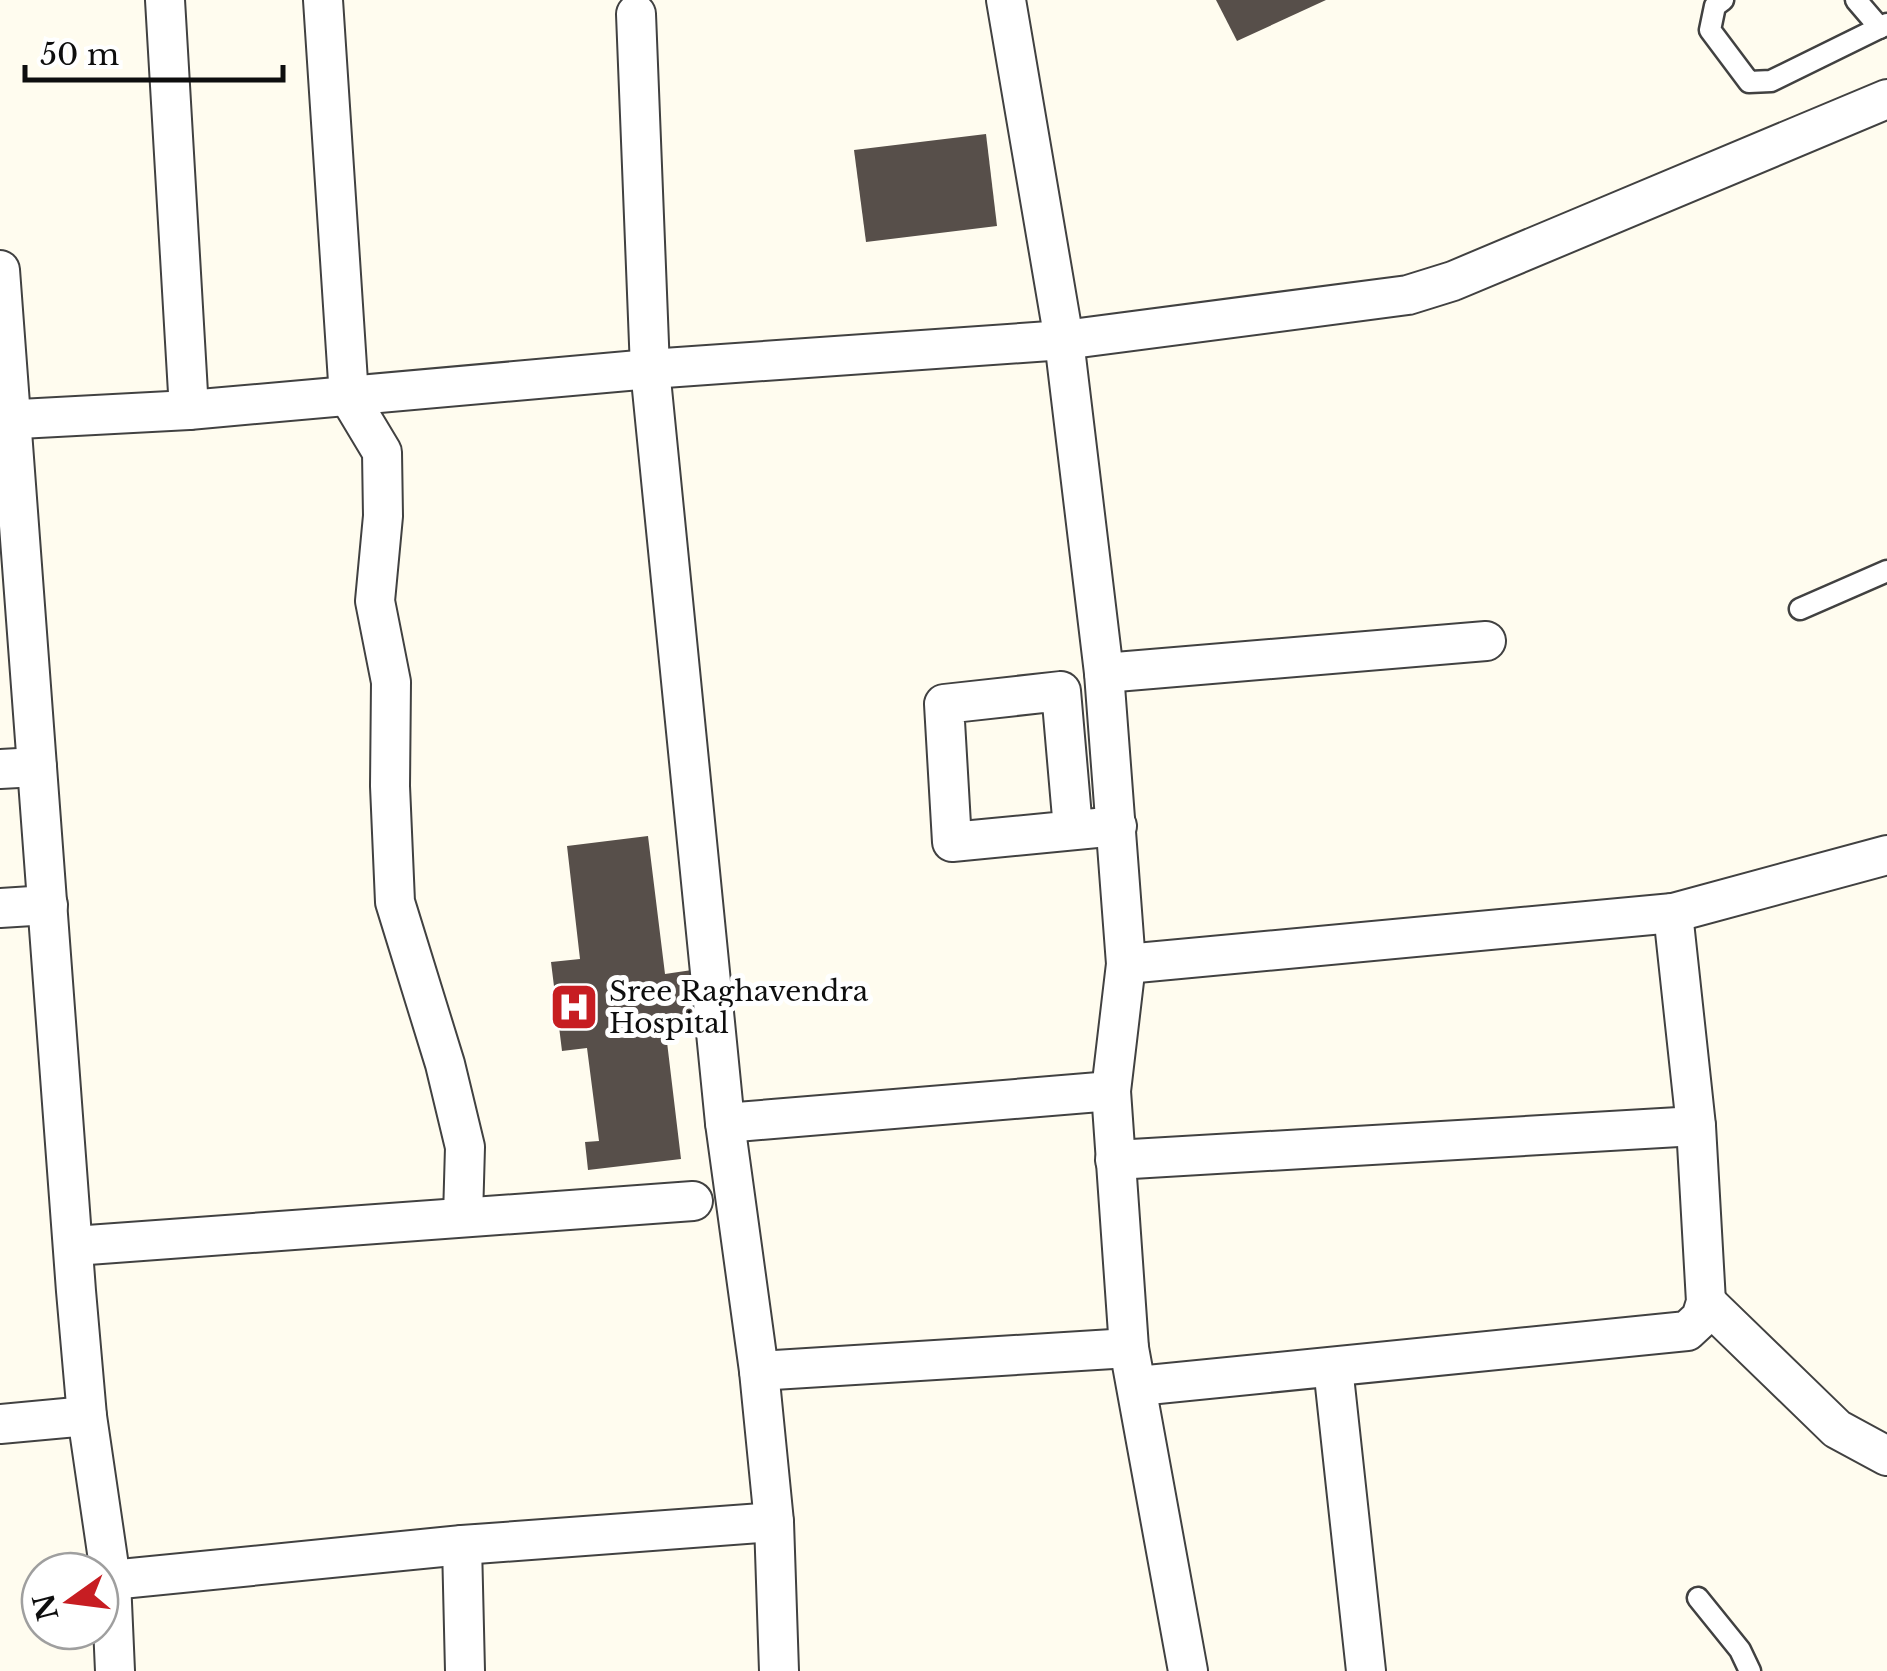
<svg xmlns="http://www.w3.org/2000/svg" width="1887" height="1671" font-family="'Libre Baskerville',serif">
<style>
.building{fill:#574f4a}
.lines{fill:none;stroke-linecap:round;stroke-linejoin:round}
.lane-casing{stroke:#414141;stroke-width:25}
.street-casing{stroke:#414141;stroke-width:42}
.lane{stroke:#fff;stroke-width:20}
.street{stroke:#fff;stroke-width:38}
.labels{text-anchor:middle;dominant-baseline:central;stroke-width:10;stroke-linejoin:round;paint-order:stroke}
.poi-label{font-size:28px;fill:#0e0e0e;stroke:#fff;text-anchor:start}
</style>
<rect width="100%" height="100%" fill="#fffcef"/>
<!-- building -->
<g class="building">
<polygon points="1216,0 1326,0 1237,41"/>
<polygon points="986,134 997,226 866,242 854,150"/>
<polygon points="648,836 665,974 692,970 698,1013 664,1017 681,1159 588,1170 585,1142 599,1141 587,1048 562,1051 551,962 580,959 567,846"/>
</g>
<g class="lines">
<!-- lane casing -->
<g class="lane-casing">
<g id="lane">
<polyline points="1723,0 1715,6 1710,30 1749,82 1771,81 1887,24"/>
<polyline points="1856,0 1880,28"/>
<polyline points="1800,609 1887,571"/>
<polyline points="1698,1598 1740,1650 1750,1671"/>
</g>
</g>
<!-- street casing -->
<g class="street-casing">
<g id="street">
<polyline points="165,0 189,410"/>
<polyline points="323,0 349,397 382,452 383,516 375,601 391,682 390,786 395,902 445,1064 465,1147 463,1217"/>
<polyline points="1006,0 1064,340 1104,673 1126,964 1111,1091 1129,1348 1188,1671"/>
<polyline points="636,14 650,369 725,1123 759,1371 774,1522 779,1671"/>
<polyline points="0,270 76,1291 87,1416 111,1580 115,1671"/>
<polyline points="0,420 189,410 650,369 1064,340 1408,295 1453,281 1887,99"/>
<polyline points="1104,673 1486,641"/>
<polyline points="0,769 37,767"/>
<polyline points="1073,829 1061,691 944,704 952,842 1117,826"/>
<polyline points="0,908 48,905"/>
<polyline points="1126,964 1673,913 1887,855"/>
<polyline points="725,1123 1111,1091"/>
<polyline points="1115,1160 1696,1126"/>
<polyline points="74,1246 693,1201"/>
<polyline points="1706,1302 1837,1429 1887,1456"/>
<polyline points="1333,1367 1366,1671"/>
<polyline points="759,1371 1129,1348"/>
<polyline points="1138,1386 1687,1331 1701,1318 1706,1302 1696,1126 1673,913"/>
<polyline points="0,1424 87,1416"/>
<polyline points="462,1545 465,1671"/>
<polyline points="111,1580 462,1545 774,1522"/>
</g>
</g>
<!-- lane -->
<use href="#lane" class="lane"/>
<!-- street -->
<use href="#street" class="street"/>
</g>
<!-- icons -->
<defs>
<g id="hospital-square" transform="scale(2.5)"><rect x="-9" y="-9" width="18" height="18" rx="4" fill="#c71d22" stroke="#fff"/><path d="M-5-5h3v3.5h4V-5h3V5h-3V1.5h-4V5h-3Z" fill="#fff"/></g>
</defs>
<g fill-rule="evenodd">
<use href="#hospital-square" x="574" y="1007"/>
</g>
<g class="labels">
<!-- poi labels -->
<g class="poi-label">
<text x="609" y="991">Sree Raghavendra<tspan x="609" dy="32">Hospital</tspan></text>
</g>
</g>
<!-- north arrow -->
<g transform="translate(70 1601) rotate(256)"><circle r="48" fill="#ffffff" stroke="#9f9f9f" stroke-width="2.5"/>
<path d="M0-8L18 38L0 25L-18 38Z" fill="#c71d22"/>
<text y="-15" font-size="28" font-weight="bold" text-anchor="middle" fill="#0e0e0e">N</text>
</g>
<!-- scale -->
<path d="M25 65v15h258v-15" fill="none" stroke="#0e0e0e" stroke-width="5"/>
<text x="40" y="65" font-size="30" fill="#0e0e0e" stroke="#ffffff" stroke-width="8" paint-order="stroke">50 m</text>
</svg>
